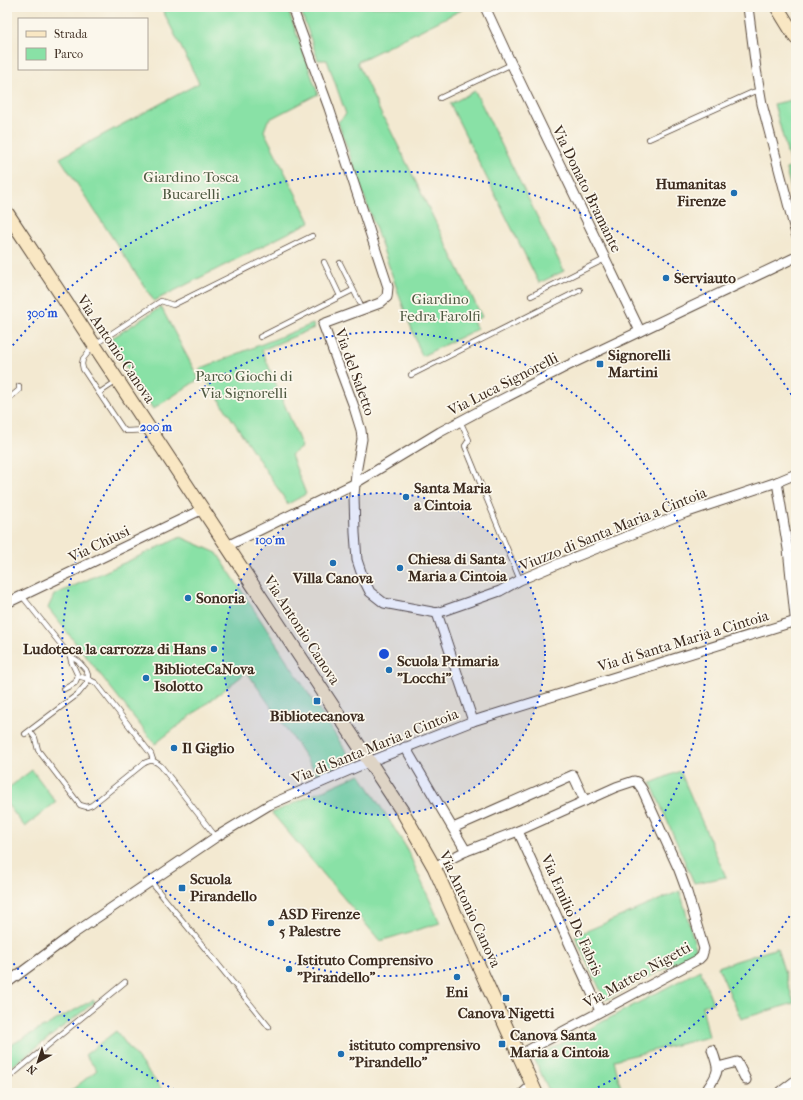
<svg xmlns="http://www.w3.org/2000/svg" width="803" height="1100" font-family="'IM FELL French Canon',serif">
<style>
.green{fill:#89e1a6;stroke:#628662}
.lines{fill:none;stroke-linecap:round;stroke-linejoin:round}
.lane-casing{stroke:#574739;stroke-width:6}
.street-casing{stroke:#574739;stroke-width:11}
.secondary-casing{stroke:#574739;stroke-width:15}
.lane{stroke:#fff;stroke-width:4.5}
.street{stroke:#fff;stroke-width:9}
.secondary{stroke:#f9e7c3;stroke-width:13}
.ring{fill:none;stroke:#1d4ed8;stroke-width:2;stroke-dasharray:2 4}
.poi-dot{fill:#1f6fb2;stroke:#fbf7ec;stroke-width:1.5}
.labels{text-anchor:middle;dominant-baseline:central;stroke-width:3.5;stroke-linejoin:round;paint-order:stroke}
.park-label{font-size:15px;fill:#4e5840;stroke:#fbf7ec}
.poi-label{font-size:15px;font-weight:bold;fill:#3b2a1e;stroke:#fbf7ec;text-anchor:start}
.street-label{font-size:15px;fill:#3b2a1e;stroke:#fbf7ec}
.centre{fill:#1d4ed8;stroke:#fbf7ec;stroke-width:2}
.ring-label{font-size:12px;text-anchor:middle;font-weight:bold;fill:#1d4ed8;stroke:#fbf7ec;stroke-width:3.5;stroke-linejoin:round;paint-order:stroke}
</style>
<rect width="100%" height="100%" fill="#fbf7ec"/>
<filter id="ink" filterUnits="userSpaceOnUse"><feTurbulence type="fractalNoise" baseFrequency=".025" numOctaves="2"/><feDisplacementMap in="SourceGraphic" scale="8" xChannelSelector="R" yChannelSelector="G"/><feConvolveMatrix kernelMatrix="1 2 1 2 8 2 1 2 1" color-interpolation-filters="sRGB"/></filter>
<filter id="wash" filterUnits="userSpaceOnUse"><feTurbulence type="fractalNoise" baseFrequency=".012" numOctaves="4" result="noise"/><feDisplacementMap in="SourceGraphic" scale="16" xChannelSelector="R" yChannelSelector="G"/><feGaussianBlur stdDeviation="0.9" result="paint"/><feColorMatrix in="noise" values="0 0 0 0 0 0 0 0 0 0 0 0 0 0 0 0 0 1.4 0 .05"/><feComposite in="paint" operator="in"/></filter>
<g filter="url(#wash)">
<rect width="100%" height="100%" fill="#f3e9d1"/>
<!-- green -->
<g class="green">
<polygon points="161,7 287,7 318,94 268,120 264,131 310,222 154,301 60,158 199,83"/>
<polygon points="311,7 467,7 357,62 384,120 385,119 482,317 473,321 477,329 422,356 403,306 338,122 346,114 327,60 318,60 301,11"/>
<polygon points="475,91 564,271 539,283 450,104"/>
<polygon points="796,99 796,208 786,169 791,167 774,104"/>
<polygon points="161,307 199,379 153,409 109,340"/>
<polygon points="313,324 314,328 262,350 302,447 291,455 306,494 288,504 199,369"/>
<polygon points="181,537 217,553 351,759 318,775 247,672 155,744 48,608 54,595"/>
<polygon points="32,770 56,802 25,827 7,804 7,789"/>
<polygon points="680,771 726,877 694,883 651,783"/>
<polygon points="360,774 406,847 440,923 380,941 272,813"/>
<polygon points="680,891 697,952 605,1000 575,936"/>
<polygon points="777,948 794,1003 741,1019 718,967"/>
<polygon points="700,970 713,1003 702,1006 709,1037 614,1060 622,1093 550,1093 534,1058"/>
<polygon points="93,1000 95,1002 7,1070 7,1047"/>
<polygon points="116,1031 165,1093 68,1093 97,1070 85,1055"/>
</g>
</g>
<g filter="url(#ink)">
<g class="lines">
<!-- lane casing -->
<g class="lane-casing">
<g id="lane">
<polyline points="440,98 512,64"/>
<polyline points="649,139 753,92 760,91"/>
<polyline points="324,262 340,296"/>
<polyline points="340,263 360,303"/>
<polyline points="531,296 605,259"/>
<polyline points="260,337 353,290"/>
<polyline points="411,375 580,290"/>
<polyline points="99,393 117,381"/>
<polyline points="7,400 19,390 19,386"/>
<polyline points="460,421 469,440 465,446 520,580"/>
<polyline points="148,430 126,431 123,429 83,369 82,364 83,359 94,345 161,301 173,305 312,236"/>
<polyline points="22,596 70,656 71,661 78,676 88,679 96,683 151,754 153,760"/>
<polyline points="64,689 75,683 78,676"/>
<path d="M30,731L35,738L38,750L80,805L87,807L92,805L143,764C151,759 154,760 161,766L216,837"/>
<polyline points="25,734 78,694 87,683 88,675 86,670 78,661 70,656"/>
<polyline points="151,882 269,1027"/>
<polyline points="7,1079 125,982"/>
</g>
</g>
<!-- street casing -->
<g class="street-casing">
<g id="street">
<polyline points="292,7 329,108 388,287 387,297 380,303 323,324 353,404 361,430 362,439 356,473 354,495 355,533 357,560 363,578 370,592 384,603 437,613"/>
<polyline points="485,7 509,59 640,331"/>
<polyline points="748,7 756,69 762,104 796,234"/>
<polyline points="777,482 788,549 796,626"/>
<polyline points="227,546 354,484 440,432 483,409 567,366 796,257"/>
<polyline points="7,603 203,509"/>
<polyline points="437,613 500,591 520,580 565,561 685,513 777,482 796,474"/>
<polyline points="437,613 473,721"/>
<polyline points="405,747 466,851"/>
<polyline points="453,828 573,775 585,801"/>
<polyline points="518,831 600,1011"/>
<polyline points="434,867 466,851 518,831 616,787 634,781 637,782 642,789 679,870 686,889 704,949 702,956 699,959 519,1055"/>
<polyline points="7,983 73,934 216,837 269,805 359,766 473,721 796,621"/>
<polyline points="718,1067 737,1062 746,1080"/>
<polyline points="523,1093 532,1085"/>
<path d="M709,1093L708,1088C720,1071 719,1069 712,1050"/>
<polyline points="779,1093 796,1080"/>
</g>
</g>
<!-- secondary casing -->
<g class="secondary-casing">
<g id="secondary">
<polyline points="777,7 796,38"/>
<polyline points="7,213 404,814 434,867 536,1093"/>
</g>
</g>
<!-- lane -->
<use href="#lane" class="lane"/>
<!-- street -->
<use href="#street" class="street"/>
<!-- secondary -->
<use href="#secondary" class="secondary"/>
</g>
</g>
<!-- distance rings -->
<circle cx="384" cy="654" r="161" fill="#1d4ed8" fill-opacity=".12"/>
<g class="ring">
<circle cx="384" cy="654" r="161"/>
<circle cx="384" cy="654" r="322"/>
<path d="M796 906A483 483 0 0 1 588 1092M180 1092A483 483 0 0 1 9 958M9 350A483 483 0 0 1 796 402"/>
</g>
<!-- markers -->
<g class="poi-dot">
<circle cx="734" cy="193" r="4"/>
<circle cx="666" cy="278" r="4"/>
<rect x="596" y="360" width="8" height="8" rx="2"/>
<circle cx="406" cy="497" r="4"/>
<circle cx="333" cy="563" r="4"/>
<circle cx="400" cy="568" r="4"/>
<circle cx="188" cy="598" r="4"/>
<circle cx="214" cy="649" r="4"/>
<circle cx="389" cy="670" r="4"/>
<circle cx="146" cy="678" r="4"/>
<rect x="313" y="697" width="8" height="8" rx="2"/>
<circle cx="174" cy="748" r="4"/>
<rect x="178" y="884" width="8" height="8" rx="2"/>
<circle cx="271" cy="923" r="4"/>
<circle cx="289" cy="969" r="4"/>
<circle cx="457" cy="977" r="4"/>
<rect x="502" y="994" width="8" height="8" rx="2"/>
<rect x="498" y="1040" width="8" height="8" rx="2"/>
<circle cx="341" cy="1054" r="4"/>
</g>
<g class="labels">
<!-- park labels -->
<g class="park-label">
<text x="191" y="177">Giardino Tosca<tspan x="191" dy="17">Bucarelli</tspan></text>
<text x="440" y="299">Giardino<tspan x="440" dy="17">Fedra Farolfi</tspan></text>
<text x="244" y="376">Parco Giochi di<tspan x="244" dy="17">Via Signorelli</tspan></text>
</g>
<!-- poi labels -->
<g class="poi-label">
<text x="726" y="184" text-anchor="end">Humanitas<tspan x="726" dy="17">Firenze</tspan></text>
<text x="674" y="278">Serviauto</text>
<text x="608" y="355">Signorelli<tspan x="608" dy="17">Martini</tspan></text>
<text x="414" y="488">Santa Maria<tspan x="414" dy="17">a Cintoia</tspan></text>
<text x="408" y="559">Chiesa di Santa<tspan x="408" dy="17">Maria a Cintoia</tspan></text>
<text x="333" y="578" text-anchor="middle">Villa Canova</text>
<text x="196" y="598">Sonoria</text>
<text x="206" y="649" text-anchor="end">Ludoteca la carrozza di Hans</text>
<text x="397" y="661">Scuola Primaria<tspan x="397" dy="17">"Locchi"</tspan></text>
<text x="154" y="669">BiblioteCaNova<tspan x="154" dy="17">Isolotto</tspan></text>
<text x="317" y="716" text-anchor="middle">Bibliotecanova</text>
<text x="182" y="748">Il Giglio</text>
<text x="190" y="879">Scuola<tspan x="190" dy="17">Pirandello</tspan></text>
<text x="279" y="914">ASD Firenze<tspan x="279" dy="17">5 Palestre</tspan></text>
<text x="297" y="960">Istituto Comprensivo<tspan x="297" dy="17">"Pirandello"</tspan></text>
<text x="457" y="992" text-anchor="middle">Eni</text>
<text x="506" y="1013" text-anchor="middle">Canova Nigetti</text>
<text x="510" y="1035">Canova Santa<tspan x="510" dy="17">Maria a Cintoia</tspan></text>
<text x="349" y="1045">istituto comprensivo<tspan x="349" dy="17">"Pirandello"</tspan></text>
</g>
<!-- street labels -->
<g class="street-label">
<text transform="translate(587 189) rotate(64)">Via Donato Bramante</text>
<text transform="translate(116 349) rotate(56)">Via Antonio Canova</text>
<text transform="translate(355 372) rotate(70)">Via del Saletto</text>
<text transform="translate(503 384) rotate(-27)">Via Luca Signorelli</text>
<text transform="translate(613 529) rotate(-22)">Viuzzo di Santa Maria a Cintoia</text>
<text transform="translate(99 544) rotate(-26)">Via Chiusi</text>
<text transform="translate(302 630) rotate(57)">Via Antonio Canova</text>
<text transform="translate(683 641) rotate(-17)">Via di Santa Maria a Cintoia</text>
<text transform="translate(375 746) rotate(-22)">Via di Santa Maria a Cintoia</text>
<text transform="translate(470 909) rotate(65)">Via Antonio Canova</text>
<text transform="translate(572 915) rotate(66)">Via Emilio De Fabris</text>
<text transform="translate(637 975) rotate(-29)">Via Matteo Nigetti</text>
</g>
</g>
<circle cx="384" cy="654" r="6" class="centre"/>
<g class="ring-label">
<text x="42" y="317">300 m</text>
<text x="156" y="431">200 m</text>
<text x="270" y="544">100 m</text>
</g>
<!-- margin -->
<rect width="803" height="1100" fill="none" stroke="#fbf7ec" stroke-width="24"/>
<!-- legend -->
<rect x="18" y="18" width="130" height="52" fill="#fbf7ec" stroke="#aea59a"/>
<rect x="26" y="31" width="20" height="6" fill="#f9e7c3" stroke="#aea59a"/>
<text x="54" y="38" font-size="12" fill="#3b2a1e">Strada</text>
<rect x="26" y="48" width="20" height="12" fill="#89e1a6" stroke="#aea59a"/>
<text x="54" y="58" font-size="12" fill="#3b2a1e">Parco</text>
<!-- north arrow -->
<g transform="translate(38 1062) rotate(219)" stroke="#fbf7ec" stroke-width="3" paint-order="stroke">
<path d="M0-3L7 15L0 10L-7 15Z" fill="#3b2a1e"/>
<text y="-6" font-size="11" font-weight="bold" text-anchor="middle" fill="#3b2a1e">N</text>
</g>
</svg>
